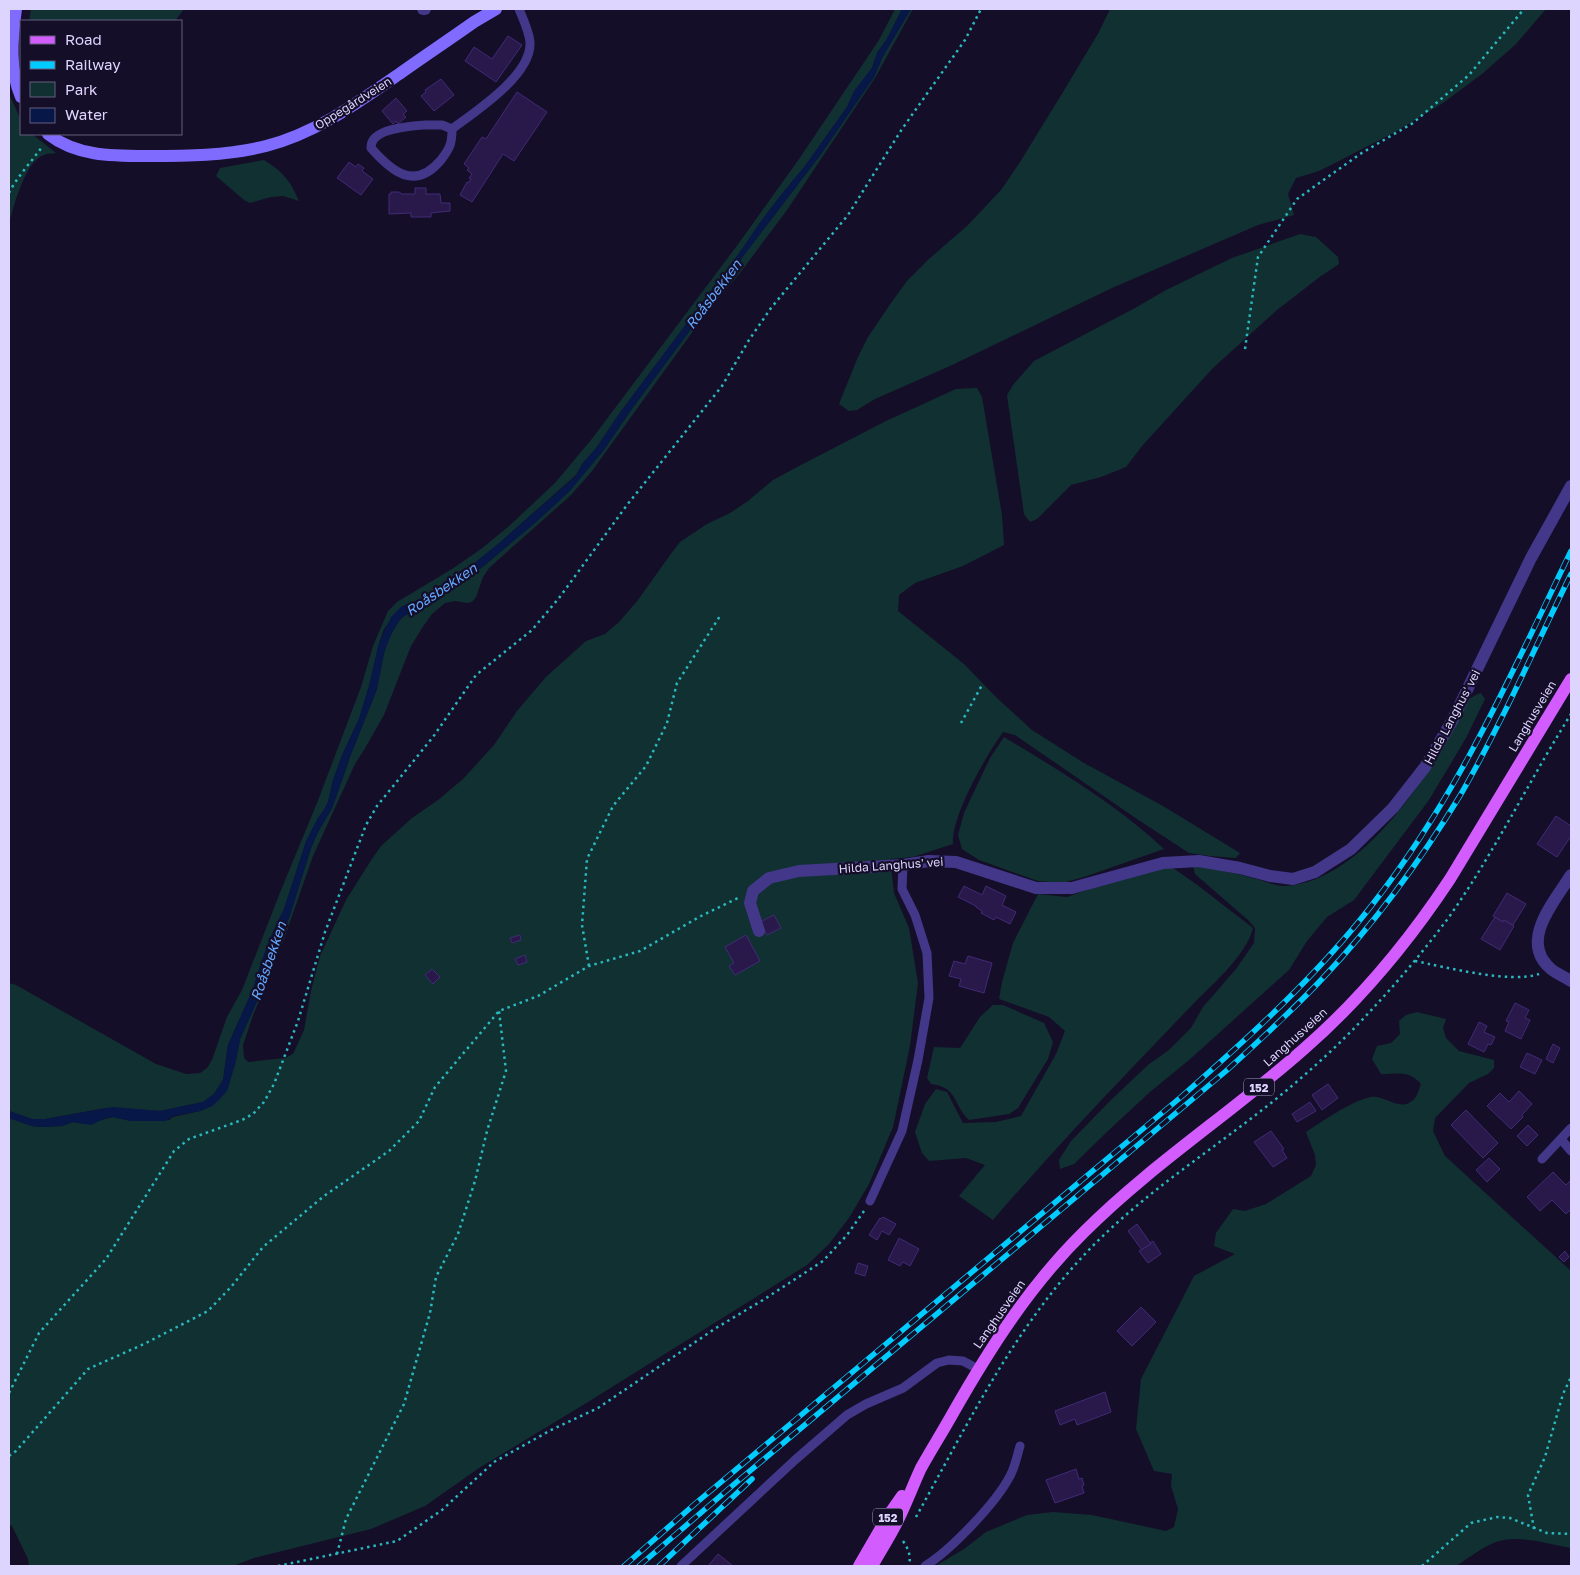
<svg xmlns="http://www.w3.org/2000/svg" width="1580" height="1575" font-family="'Golos Text',sans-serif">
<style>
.green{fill:#113032}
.water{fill:#071848}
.building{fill:#28194a;stroke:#412a77}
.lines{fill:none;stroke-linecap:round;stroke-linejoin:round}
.path{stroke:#29b9bf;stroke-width:2.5;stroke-dasharray:2.5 4;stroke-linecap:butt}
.service{stroke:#423789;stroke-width:9}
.minor{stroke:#423789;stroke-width:12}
.secondary{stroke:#7f6cff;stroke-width:12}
.primary{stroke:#d35cff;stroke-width:12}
.rail-casing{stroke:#01ccff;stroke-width:5.5}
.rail{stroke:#150e28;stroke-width:4;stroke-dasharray:11;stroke-linecap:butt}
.labels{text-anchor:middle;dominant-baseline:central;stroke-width:4.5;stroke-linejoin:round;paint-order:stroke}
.shield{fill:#150e28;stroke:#a299be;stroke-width:1}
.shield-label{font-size:11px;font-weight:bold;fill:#ded5ff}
.street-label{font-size:12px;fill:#ded5ff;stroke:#150e28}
.water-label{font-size:14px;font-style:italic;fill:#63a7ff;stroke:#150e28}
</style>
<rect width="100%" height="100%" fill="#150e28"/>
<!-- green -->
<g class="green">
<polygon points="31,9 184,9 175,21 29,21"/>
<polygon points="895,9 902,9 887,39 877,53 872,68 855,91 847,107 805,166 781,195 759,224 743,248 619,414 597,447 582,464 576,475 497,545 451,582 427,596 401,607 384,629 379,643 369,686 359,719 343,753 333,780 328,802 324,810 318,818 306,842 284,909 270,938 260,966 253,989 228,1045 223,1080 214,1094 203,1102 160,1111 120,1108 106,1108 45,1119 32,1119 9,1111 9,983 16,985 156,1064 186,1074 200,1073 207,1068 212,1060 227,1017 242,990 281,890 317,803 361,687 373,646 388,611 397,602 452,569 481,549 508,527 555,483 591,440 736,247 799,159 879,40"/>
<path d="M911,9H913L875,78L787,210L740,273L709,309L592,471L571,495L489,568L483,577L476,597L472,602L467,603L455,601L445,603L432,614L422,628L411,646L384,715L364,750L355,764L313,856L284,939L252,1018L243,1045L244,1058L248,1062L285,1058L293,1054L304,1030L311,991L320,956L346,900L370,862L381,846L412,818L438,800L463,779L494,745L517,711L546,677L586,641L605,634L619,622L638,600L670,555L680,542L707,524L730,513L748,501L773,480L799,466L886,421L956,389L977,388L982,397L1002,515L1004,545L963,566L915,583L899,595L898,611L964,664L996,697L1032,730L1084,763L1163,806L1240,853L1236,858L1210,856L1189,853L1137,819L1015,735L1003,732C986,756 951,816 953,844L913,857L890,859L894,893L909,928L918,983L910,1046L893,1127L869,1184L849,1218L829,1244L807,1265L588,1402L479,1468L425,1506L371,1529L254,1558L233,1566H29L28,1559L12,1526L9,1524V1118L32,1126L40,1127L62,1126L73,1122L84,1124L113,1117L131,1121L169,1120L173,1117L200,1111L212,1106L235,1065L240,1039L259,997L290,915L311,848L318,832L332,808L340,786L351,754L377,689L384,653L388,640L398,622L406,614L422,608L440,595L450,590L484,566L557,503L603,451L631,410L737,267L741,259L821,154L874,77L883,56Z"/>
<polygon points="1110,9 1546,9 1516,44 1482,74 1443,103 1395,132 1337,162 1319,171 1296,178 1288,194 1294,215 1258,225 1112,288 950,366 875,399 857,410 849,411 839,404 858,357 868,337 891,303 907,281 929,259 968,225 1001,190 1020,162 1060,97 1099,32"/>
<path d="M9,94L21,120V134H32L56,153C52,154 47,153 44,155C25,161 14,206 9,223Z"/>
<path d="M264,160C283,172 290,180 299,201L283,196L271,197L250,203L244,200L216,176L220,168Z"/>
<polygon points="1300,234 1316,237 1338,257 1339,264 1321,276 1277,310 1213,368 1142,446 1126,467 1101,477 1071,485 1037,519 1030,522 1024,514 1007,395 1013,385 1034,361 1135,308 1166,290 1232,258"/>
<path d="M1481,693L1485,699L1466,738L1429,800L1354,900L1327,917L1307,941L1289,970L1189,1060L1150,1092L1109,1130L1074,1164L1060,1169L1059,1160L1071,1141L1111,1100L1148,1065L1169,1050L1191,1028L1203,1007L1236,969L1254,943L1255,928L1248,920L1195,874L1193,865C1213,869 1233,872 1253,878C1263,880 1276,887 1286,886C1353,882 1415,797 1444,743C1454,725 1460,699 1481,693Z"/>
<path d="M1004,737C1060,771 1116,804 1164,849L1084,877L1062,883L1038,881L979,860L962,849L958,835L964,813L990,758Z"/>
<path d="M1170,866L1196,884L1253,928C1247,954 1214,983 1195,1002C1173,1025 1151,1048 1129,1071C1083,1119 1037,1169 993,1220L959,1196L985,1165L966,1158L929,1161L922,1153L915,1132L925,1104L936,1089L947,1092L963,1123L996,1122L1021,1116L1056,1054L1065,1031L1049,1017L999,999L1002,982L1013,943L1038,894L1067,897L1106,883Z"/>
<path d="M993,1005H1003L1044,1023L1053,1042L1048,1059L1018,1108L1009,1114L969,1120C953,1105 958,1087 931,1084L927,1078L934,1047L960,1048L980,1017Z"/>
<path d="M1417,1012L1446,1019L1443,1028L1446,1038L1459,1051L1494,1060V1068L1488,1074L1469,1083L1435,1118L1433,1131L1445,1156L1571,1271V1548C1550,1544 1517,1534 1496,1542C1482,1547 1469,1558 1456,1566H924L937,1565L964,1549L986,1532L1027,1515L1053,1512L1092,1515L1166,1531L1174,1527L1178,1509L1171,1486L1172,1474L1154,1471L1136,1429L1141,1379L1194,1276L1235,1254L1214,1246L1216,1233L1233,1209L1245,1211L1266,1204L1311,1176L1316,1165L1315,1155L1306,1132C1323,1121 1351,1101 1371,1097C1384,1095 1396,1109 1409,1103C1417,1099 1418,1092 1421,1084C1409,1070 1399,1074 1381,1074L1372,1059L1377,1046L1391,1043L1400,1034L1399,1021L1406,1015Z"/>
</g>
<!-- water -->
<polygon class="water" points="902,9 911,9 883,56 874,77 821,154 741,259 737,267 631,410 603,451 570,491 533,525 466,580 422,608 402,617 392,632 384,653 377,689 351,754 332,808 318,832 311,848 290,915 259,997 240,1039 235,1065 227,1091 219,1100 212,1106 200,1111 173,1116 166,1121 131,1121 113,1117 106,1118 91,1125 73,1122 62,1126 40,1127 32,1126 9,1118 9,1111 32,1119 45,1119 113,1107 160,1111 203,1102 214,1094 223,1080 228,1045 253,989 260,966 270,938 284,909 306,841 318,818 324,810 328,802 333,780 343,753 359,719 369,686 379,643 391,617 401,607 427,596 451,582 497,545 576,476 582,464 597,447 619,414 743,248 759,224 781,195 805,166 847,107 854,91 872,68 877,53 887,39"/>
<!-- building -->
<g class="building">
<polygon points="508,36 522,45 496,82 465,61 474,47 492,59"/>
<polygon points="441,79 454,95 434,111 421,96 426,92 425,90"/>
<polygon points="517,92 547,112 514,161 503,154 472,202 460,195 467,182 468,183 471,179 469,178 472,174 467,170 469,168 464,164 482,137 486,139"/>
<polygon points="396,98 407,111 403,114 406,117 398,124 396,121 393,124 382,111"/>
<polygon points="349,162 356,167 358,164 364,168 362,171 373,179 361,195 337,178"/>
<polygon points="415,188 426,188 426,194 440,194 441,203 450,203 450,211 431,213 431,217 411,217 411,213 389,214 389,194 391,194 391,192 399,192 402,194 415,194"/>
<polygon points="1556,816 1571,826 1571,836 1557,857 1537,844"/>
<polygon points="964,886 982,895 986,886 1006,896 1002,905 1016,912 1010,924 996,917 994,920 981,913 982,911 976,907 976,906 958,897"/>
<polygon points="1507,893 1526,904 1513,925 1504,920 1503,922 1493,916"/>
<polygon points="774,915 781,928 767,935 760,922"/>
<polygon points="1495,917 1503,922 1504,920 1514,926 1500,950 1481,939"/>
<polygon points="520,935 521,940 512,943 510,938"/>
<polygon points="746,935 760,961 735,975 729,966 734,963 725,947"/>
<polygon points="525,955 527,962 518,965 515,959"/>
<polygon points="968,956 992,963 984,993 959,986 961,979 949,976 954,961 965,964"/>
<polygon points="432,969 440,977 433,984 425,975"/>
<polygon points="1515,1003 1529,1010 1525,1018 1530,1020 1521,1039 1505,1031 1509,1022 1506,1021"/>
<polygon points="1479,1022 1487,1026 1484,1032 1495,1037 1491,1045 1488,1044 1484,1052 1468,1044"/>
<polygon points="1553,1044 1560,1048 1553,1063 1546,1059"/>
<polygon points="1527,1053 1542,1060 1535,1074 1520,1067"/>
<polygon points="1328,1084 1338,1098 1322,1110 1312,1095"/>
<polygon points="1519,1091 1532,1104 1522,1115 1523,1117 1511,1129 1487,1106 1500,1093 1509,1102"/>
<polygon points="1310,1102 1316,1111 1297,1122 1292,1114"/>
<polygon points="1466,1110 1498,1143 1483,1158 1451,1125"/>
<polygon points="1528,1125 1538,1135 1527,1146 1517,1136"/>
<polygon points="1271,1131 1284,1149 1282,1150 1287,1158 1273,1167 1254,1142"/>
<polygon points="1489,1158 1500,1169 1487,1182 1476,1170"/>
<polygon points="1553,1172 1566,1185 1571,1180 1571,1209 1566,1214 1552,1200 1540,1211 1527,1197"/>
<polygon points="883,1217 896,1224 889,1235 882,1231 877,1240 869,1235 880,1218 881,1219"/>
<polygon points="1137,1224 1151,1244 1142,1250 1128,1231"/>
<polygon points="899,1238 919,1249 910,1266 903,1262 900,1266 888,1260"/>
<polygon points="1153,1241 1161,1254 1148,1263 1139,1251 1151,1244 1150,1243"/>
<polygon points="1565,1251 1569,1257 1564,1262 1559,1257"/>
<polygon points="858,1263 868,1266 865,1276 855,1273"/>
<polygon points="1141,1307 1156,1322 1132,1346 1117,1331"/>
<polygon points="1105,1392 1111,1412 1077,1425 1075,1419 1060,1425 1055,1411"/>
<polygon points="1076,1469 1079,1479 1082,1478 1084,1485 1082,1486 1084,1493 1055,1503 1046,1480"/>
<polygon points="718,1554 733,1566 708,1566"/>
</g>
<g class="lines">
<!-- path -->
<g class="path">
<path d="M9,193C17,177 31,162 42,147"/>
<polyline points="1245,349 1258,257 1297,199 1360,154 1413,123 1469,75 1524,9"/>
<polyline points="961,723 982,685"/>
<path d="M1415,961C1445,967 1511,984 1539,974"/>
<polyline points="589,966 582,925 587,859 613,806 646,766 667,723 677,683 720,616"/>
<polyline points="9,1393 39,1333 106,1259 174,1151 189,1139 242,1120 253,1114 264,1102 274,1084 298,1021 325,932 366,825 377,806 433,737 476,675 532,630 559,598 627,505 722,386 749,340 771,308 848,215 902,129 965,40 981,9"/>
<polyline points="9,1456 16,1451 88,1369 144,1344 208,1311 231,1287 263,1247 324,1196 389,1151 419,1121 435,1087 499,1011 538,996 589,966 640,951 701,916 738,898"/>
<path d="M916,1517C971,1418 1022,1312 1106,1233C1162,1180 1228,1139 1287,1090C1318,1064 1348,1036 1375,1006C1401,978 1426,948 1449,917C1494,853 1529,781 1571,714"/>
<polyline points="1534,1529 1528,1495 1545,1457 1563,1394 1571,1377"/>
<path d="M903,1541C909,1550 911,1556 909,1566"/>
<polyline points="337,1554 346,1519 404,1404 430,1313 436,1277 458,1234 475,1181 487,1131 506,1071 499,1011"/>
<polyline points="278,1566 397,1541 442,1510 494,1462 551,1430 598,1408 716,1328 763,1300 823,1261 847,1235 864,1211"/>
<polyline points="1422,1566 1471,1523 1497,1517 1510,1518 1547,1533 1571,1534"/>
</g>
<!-- service -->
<g class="service">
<path d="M425,125H442L452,129C452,144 450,148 441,160C415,191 392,172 371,148C370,128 411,126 425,125Z"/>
<path d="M452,129C476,111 532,75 530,42C529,31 523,19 519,9"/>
<polyline points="1561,1139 1571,1151"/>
<polyline points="1542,1159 1571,1128"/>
<polyline points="870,1201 902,1131 918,1060 929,998 927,953 915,915 902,889 903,865"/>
<polyline points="681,1566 795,1460 847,1415 866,1404 903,1388 937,1363 949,1360 963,1361 978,1369"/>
<path d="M925,1566C951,1550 996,1503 1010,1476C1015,1467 1017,1456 1020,1446"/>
</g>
<!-- minor -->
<g class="minor">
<polyline points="423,9 425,9"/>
<path d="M1571,875C1555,901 1518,941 1551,969C1557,974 1565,977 1571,981"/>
<polyline points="759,931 750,903 753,891 769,878 799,871 903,865 929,861 956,862 1036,888 1072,888 1163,863 1199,861 1240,868 1270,876 1293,879 1315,872 1351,849 1393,808 1425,767 1452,721 1531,558 1571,486"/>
</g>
<!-- secondary -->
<g class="secondary">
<path d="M16,9C12,38 9,70 21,97"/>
<path d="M48,134C76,156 111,156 146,156C185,156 227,156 266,146C317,133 360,101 402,72C426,55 450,39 474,22L496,9"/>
</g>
<!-- primary -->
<g class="primary">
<polyline points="859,1566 888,1516 902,1496"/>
<path d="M872,1566C881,1550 891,1535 899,1518C907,1502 913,1485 921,1468C931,1450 943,1431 953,1413C990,1348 1030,1285 1084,1232C1152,1164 1233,1112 1305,1048C1361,999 1409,941 1450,879L1571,679"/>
</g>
<!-- rail casing -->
<g class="rail-casing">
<g id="rail">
<path d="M624,1566L696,1503L1181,1097C1249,1037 1316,977 1372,905C1457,797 1512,673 1571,551"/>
<path d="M639,1566L732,1486L1226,1071C1259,1041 1292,1011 1322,979C1375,923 1421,860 1461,794C1502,723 1535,647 1571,574"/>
<polyline points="659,1566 752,1479"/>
</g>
</g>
<!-- rail -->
<use href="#rail" class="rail"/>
</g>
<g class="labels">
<!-- shield labels -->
<g class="shield">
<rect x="1244" y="1078.5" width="30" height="17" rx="4"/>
<rect x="873" y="1508.5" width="30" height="17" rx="4"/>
</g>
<g class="shield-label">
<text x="1259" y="1087">152</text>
<text x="888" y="1517">152</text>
</g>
<!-- street labels -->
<g class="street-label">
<text transform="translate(353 103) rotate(-32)">Oppegårdveien</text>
<text transform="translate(1532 716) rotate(-59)">Langhusveien</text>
<text transform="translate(1452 717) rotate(-62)">Hilda Langhus' vei</text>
<text transform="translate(891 865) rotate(-4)">Hilda Langhus' vei</text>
<text transform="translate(1295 1037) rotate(-42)">Langhusveien</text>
<text transform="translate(999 1314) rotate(-55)">Langhusveien</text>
</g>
<!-- water labels -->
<g class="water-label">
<text transform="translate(713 294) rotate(-53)">Roåsbekken</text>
<text transform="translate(441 589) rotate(-34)">Roåsbekken</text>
<text transform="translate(268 961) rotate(-71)">Roåsbekken</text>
</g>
</g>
<!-- border -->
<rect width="1580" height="1575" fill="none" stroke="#ded5ff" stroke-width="20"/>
<!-- legend -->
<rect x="20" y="20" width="162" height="115" fill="#150e28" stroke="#655e7e"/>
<rect x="30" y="36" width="25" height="8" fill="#d35cff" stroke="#655e7e"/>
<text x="65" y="45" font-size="15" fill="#ded5ff">Road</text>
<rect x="30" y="61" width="25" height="8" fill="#01ccff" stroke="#655e7e"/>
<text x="65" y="70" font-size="15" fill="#ded5ff">Railway</text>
<rect x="30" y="82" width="25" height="15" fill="#113032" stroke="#655e7e"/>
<text x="65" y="95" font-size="15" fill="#ded5ff">Park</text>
<rect x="30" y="108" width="25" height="15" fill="#071848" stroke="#655e7e"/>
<text x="65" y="120" font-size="15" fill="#ded5ff">Water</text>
</svg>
